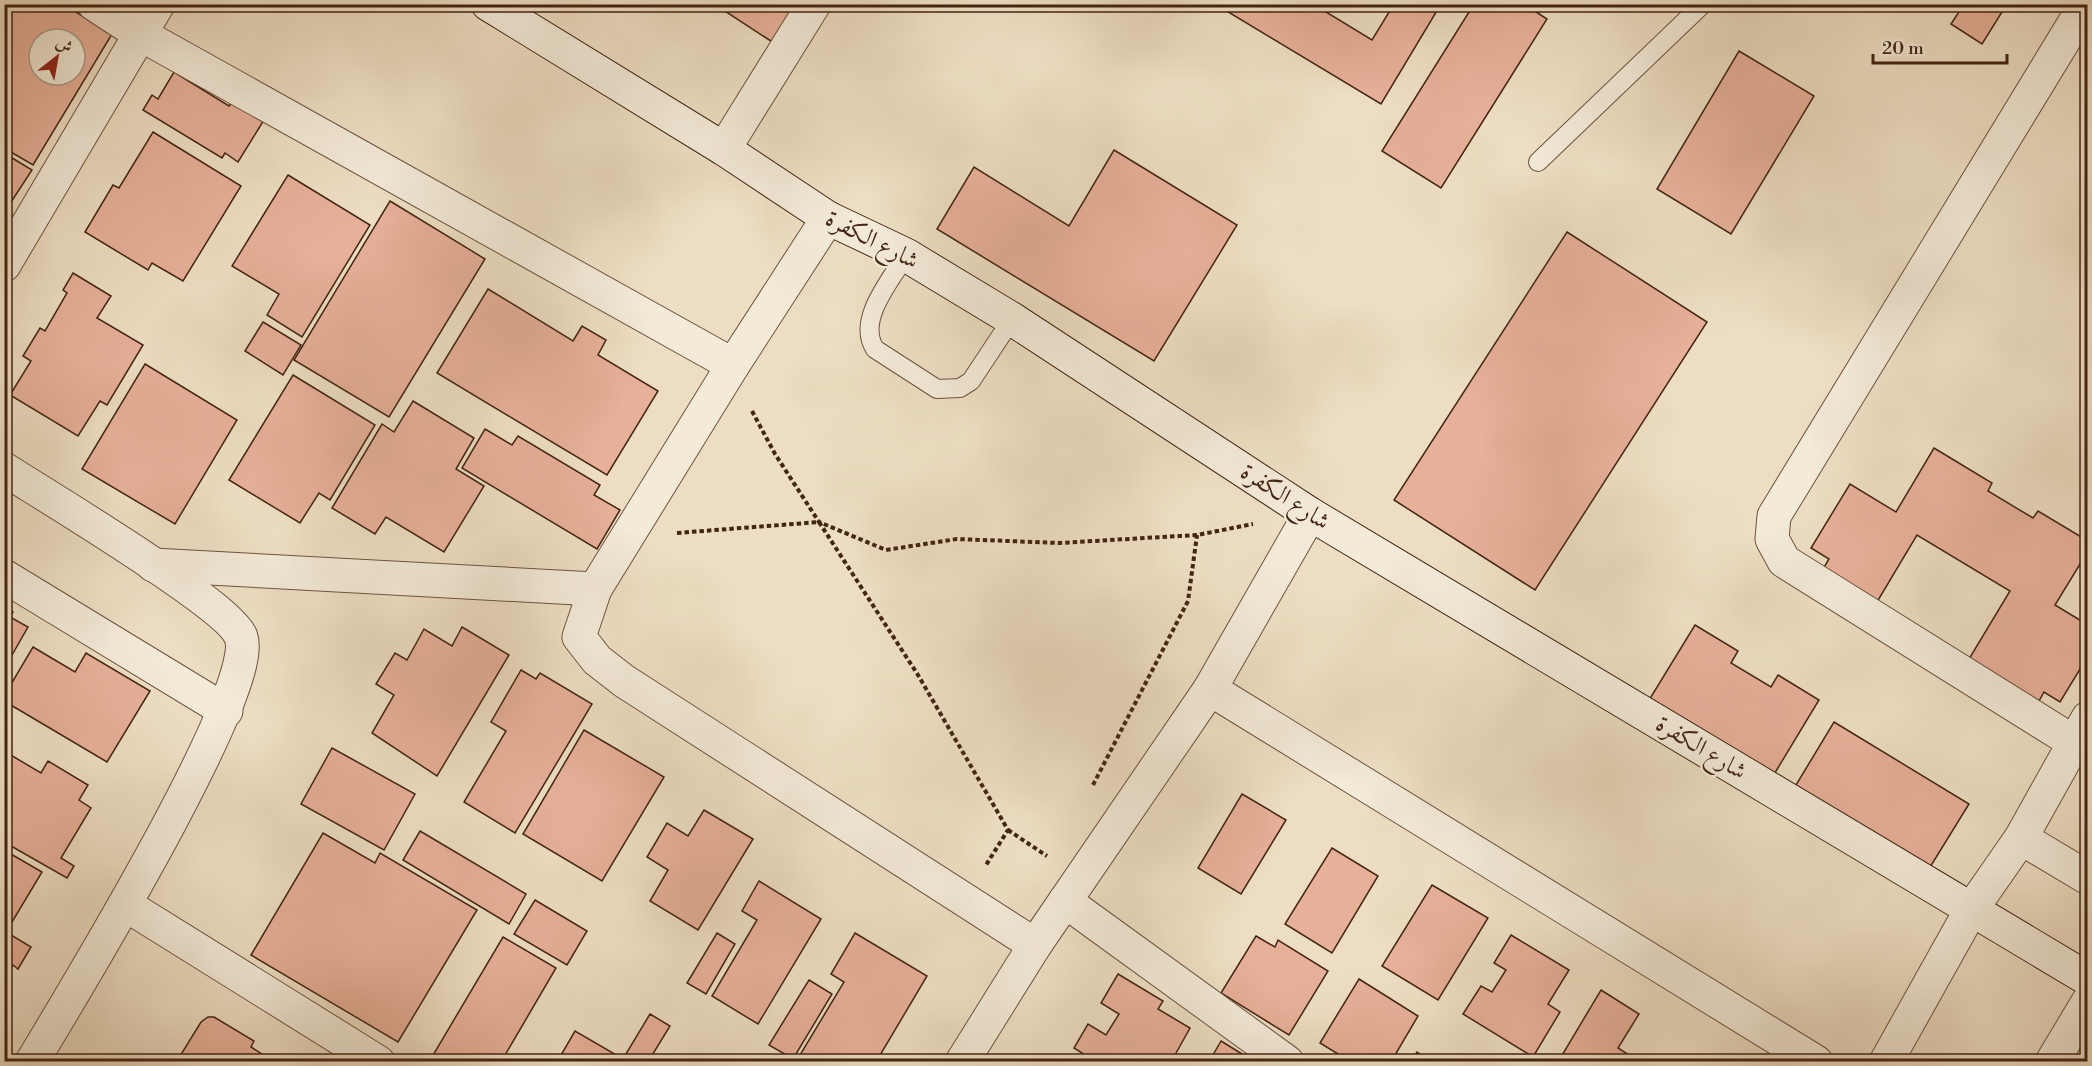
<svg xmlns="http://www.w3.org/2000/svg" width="2092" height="1066" font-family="'Libre Bodoni',Amiri,serif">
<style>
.building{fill:#e7b099;stroke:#432513;stroke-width:1.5;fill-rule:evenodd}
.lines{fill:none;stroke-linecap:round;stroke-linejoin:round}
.lane-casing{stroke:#6e533f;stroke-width:20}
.street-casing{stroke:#6e533f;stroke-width:35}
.secondary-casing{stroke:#432513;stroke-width:35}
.path{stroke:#432513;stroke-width:4;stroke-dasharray:4.5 3;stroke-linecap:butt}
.lane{stroke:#f3ead8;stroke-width:18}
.street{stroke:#f3ead8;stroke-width:33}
.secondary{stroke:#f3ead8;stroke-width:33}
.labels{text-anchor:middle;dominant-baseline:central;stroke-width:4.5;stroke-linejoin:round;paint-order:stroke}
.street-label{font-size:24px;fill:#432513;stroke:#f3ead8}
</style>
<rect width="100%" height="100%" fill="#eddec3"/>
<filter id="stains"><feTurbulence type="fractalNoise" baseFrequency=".00333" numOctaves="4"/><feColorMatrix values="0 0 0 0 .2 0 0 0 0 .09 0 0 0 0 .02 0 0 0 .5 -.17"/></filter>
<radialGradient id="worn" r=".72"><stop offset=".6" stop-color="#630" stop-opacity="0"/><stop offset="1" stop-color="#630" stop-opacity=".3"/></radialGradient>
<!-- building -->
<g class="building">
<path d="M4,4L39,7L63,4L112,34L33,165L4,148ZM39,39H75V75H39Z"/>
<polygon points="714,4 803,4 777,45"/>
<polygon points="1215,4 1313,4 1372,40 1394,4 1441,4 1381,104"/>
<polygon points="1474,4 1524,4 1547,19 1441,188 1382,151"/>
<polygon points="1545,4 1559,4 1555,11"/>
<polygon points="1964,4 2007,4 1982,44 1951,24"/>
<polygon points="1739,51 1814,96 1731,234 1657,189"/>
<polygon points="174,72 229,106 233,101 264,120 238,162 225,153 222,158 143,110 152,95 158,99"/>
<polygon points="153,132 241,186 183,281 152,263 148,270 85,232 113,185 119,188"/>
<polygon points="1114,150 1237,225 1154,361 937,229 974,167 1069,226"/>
<polygon points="4,153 32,170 4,213"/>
<polygon points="288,175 370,225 302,337 267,315 279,294 232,266"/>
<polygon points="390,201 485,259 389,417 294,360"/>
<polygon points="1567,232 1707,322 1535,590 1394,500"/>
<polygon points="73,273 111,296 97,318 143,345 107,405 100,401 78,436 10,395 31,361 23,356 40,328 45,331 67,293 63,290"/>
<polygon points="488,289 573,341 582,326 606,340 598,355 658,391 607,475 437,373"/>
<polygon points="263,322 301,345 283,375 245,351"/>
<polygon points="145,364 237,420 175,524 82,469"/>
<polygon points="293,375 375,425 330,500 319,493 300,523 229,480"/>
<polygon points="413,401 474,438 456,469 484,486 444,552 386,517 375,534 332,508 382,424 394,432"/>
<polygon points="485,429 512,445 518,436 600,485 594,495 620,510 597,549 462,468"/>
<polygon points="1934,448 1992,483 1988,491 2033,518 2038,511 2088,541 2088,551 2055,605 2088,625 2088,656 2060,702 2044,692 2039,701 1969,659 2010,591 1917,535 1877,602 1823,569 1829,559 1811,548 1850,484 1896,512"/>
<polygon points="4,607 13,612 10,617 28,627 4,669"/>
<polygon points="1695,625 1738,651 1731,663 1771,687 1778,675 1819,700 1770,781 1646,705"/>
<polygon points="462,627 509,655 437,776 372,733 394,695 376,684 395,653 407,660 424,629 452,646"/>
<polygon points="33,647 75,672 86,653 150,691 107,762 4,701 4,696"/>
<polygon points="521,670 536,679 540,673 592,704 515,833 464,802 506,731 491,722"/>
<polygon points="1834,722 1969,804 1924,877 1790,795"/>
<polygon points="584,730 664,777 602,881 523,834"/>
<polygon points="332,748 415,794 384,850 301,804"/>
<polygon points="4,751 41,773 48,761 88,785 79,800 91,808 61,858 74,866 67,878 4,842"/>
<polygon points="1242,794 1286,820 1241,894 1198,868"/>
<polygon points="704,810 753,839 698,930 650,901 668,870 647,857 667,823 688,836"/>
<polygon points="420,831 526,894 509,924 403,860"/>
<polygon points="323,833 375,863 380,853 477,910 398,1042 251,955"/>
<polygon points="1332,848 1378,876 1332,953 1285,924"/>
<polygon points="4,850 42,872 6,932 31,947 18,969 13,965 4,979"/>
<polygon points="759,881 821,919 758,1024 712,996 757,920 742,911"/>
<polygon points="1432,885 1488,918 1438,1000 1382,966"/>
<polygon points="535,900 587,931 567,965 514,934"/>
<polygon points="717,933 735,944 706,994 687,983"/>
<polygon points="855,933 927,976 876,1062 811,1062 800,1055 844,982 831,974"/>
<polygon points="1511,935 1569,970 1548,1004 1560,1012 1533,1057 1463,1014 1481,986 1492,992 1506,970 1494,963"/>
<polygon points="1256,936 1275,947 1278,940 1328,971 1289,1035 1221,993"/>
<polygon points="503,937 556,968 501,1062 429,1062"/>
<polygon points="1118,974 1163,1001 1158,1009 1190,1028 1171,1062 1118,1062 1107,1055 1103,1062 1096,1062 1074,1048 1088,1024 1106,1035 1119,1014 1101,1003"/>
<polygon points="1359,979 1418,1016 1391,1062 1351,1062 1320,1043"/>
<polygon points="809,980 832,994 793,1059 769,1045"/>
<polygon points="1601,990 1639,1014 1618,1048 1640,1062 1558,1062"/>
<polygon points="650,1014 670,1026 648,1062 557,1062 575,1031 623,1059"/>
<polygon points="208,1017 214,1017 254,1041 251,1047 274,1062 170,1062 177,1061 201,1022"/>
<polygon points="1221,1041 1255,1062 1209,1062"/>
<polygon points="1417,1052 1432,1062 1411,1062"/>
</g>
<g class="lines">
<!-- lane casing -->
<g class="lane-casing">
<g id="lane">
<polyline points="1538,162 1703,4"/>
<path d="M906,255C891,280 856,320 875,349L937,389L960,388L971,381L1012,319"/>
</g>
</g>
<!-- street casing -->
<g class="street-casing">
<g id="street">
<polyline points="94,4 140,34 733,365"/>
<polyline points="724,149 814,4"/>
<polyline points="828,218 733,365 595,589 579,637 597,660 624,681 1035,945"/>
<polyline points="4,265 158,4"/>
<path d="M4,469C43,494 229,605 241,637C260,689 68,1001 32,1062"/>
<polyline points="153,565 595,589"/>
<polyline points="4,576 226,711"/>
<polyline points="1210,689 1816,1062"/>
<polyline points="2072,741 1784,561 1772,539 1774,516 2086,4"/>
<polyline points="2021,838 2088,878"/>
<polyline points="1065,901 1287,1062"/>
<polyline points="126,905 378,1062"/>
<polyline points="962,1062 1035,945 1210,689 1310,514"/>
<polyline points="1886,1062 1971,910 2021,838 2088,718"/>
<polyline points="2052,1062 2088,1002"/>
</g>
</g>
<!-- secondary casing -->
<g class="secondary-casing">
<polyline id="secondary" points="488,4 724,149 828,218 906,255 1012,319 1310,514 2088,979"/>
</g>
<!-- path -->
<g class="path">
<polyline points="752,411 775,454 819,522 886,550 957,539 1059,543 1197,535 1253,524"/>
<polyline points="677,533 819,522 918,675 1008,830 986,865"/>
<polyline points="1093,785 1188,601 1197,535"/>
<polyline points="1008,830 1047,856"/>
</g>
<!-- lane -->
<use href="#lane" class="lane"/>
<!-- street -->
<use href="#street" class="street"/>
<!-- secondary -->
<use href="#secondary" class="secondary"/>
</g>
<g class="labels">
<!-- street labels -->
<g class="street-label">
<text transform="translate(872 240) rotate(27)">شارع الكفرة</text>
<text transform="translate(1285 497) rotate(33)">شارع الكفرة</text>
<text transform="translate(1701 748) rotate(31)">شارع الكفرة</text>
</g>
</g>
<!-- margin -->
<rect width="2092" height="1066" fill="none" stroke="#eddec3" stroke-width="24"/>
<rect x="6" y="6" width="2080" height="1054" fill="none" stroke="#432513" stroke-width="3"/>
<rect x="12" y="12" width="2068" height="1042" fill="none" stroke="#432513" stroke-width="1.5"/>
<!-- north arrow -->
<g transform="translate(57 57) rotate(31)"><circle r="28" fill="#f3ead8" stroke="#ad9b89" stroke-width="1.5"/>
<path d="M0-4.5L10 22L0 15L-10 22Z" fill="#8f2418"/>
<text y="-9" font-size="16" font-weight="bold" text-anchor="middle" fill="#432513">ش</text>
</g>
<!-- scale -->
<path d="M1873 54v9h134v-9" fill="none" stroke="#432513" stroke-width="3"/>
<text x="1882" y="54" font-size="18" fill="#432513" stroke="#f3ead8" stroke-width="4.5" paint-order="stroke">20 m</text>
<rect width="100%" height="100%" filter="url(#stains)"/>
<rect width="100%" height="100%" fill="url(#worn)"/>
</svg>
